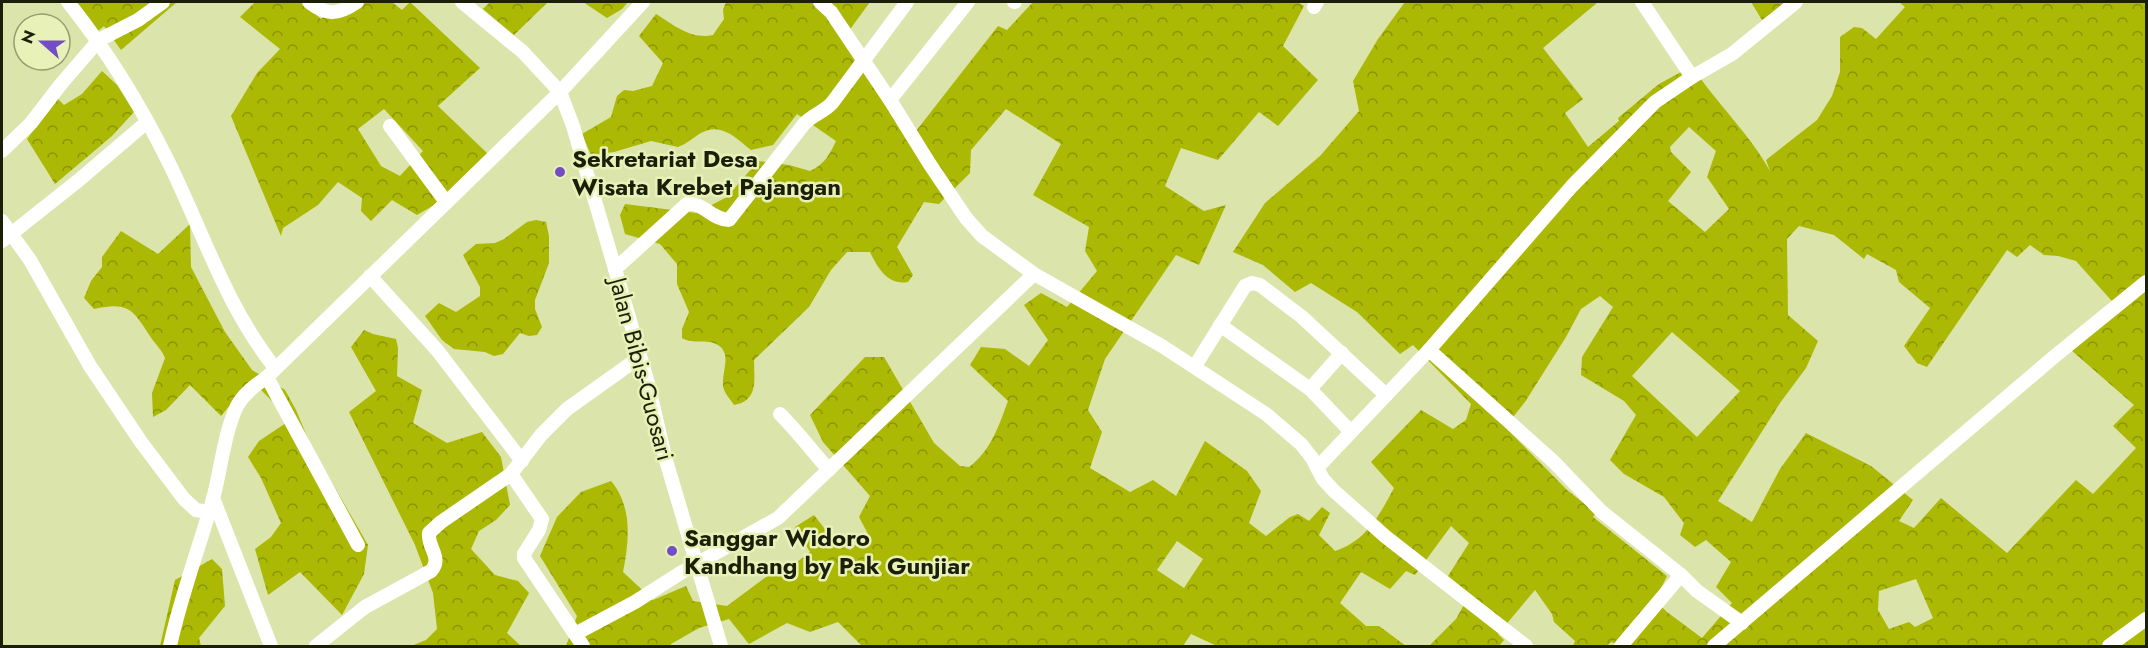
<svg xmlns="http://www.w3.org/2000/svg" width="2148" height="648" font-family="Jost,sans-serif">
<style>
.forest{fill:url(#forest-crowns);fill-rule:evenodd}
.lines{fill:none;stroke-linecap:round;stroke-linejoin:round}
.minor{stroke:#fff;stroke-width:14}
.poi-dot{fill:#744cc5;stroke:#e8f1b7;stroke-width:2}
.labels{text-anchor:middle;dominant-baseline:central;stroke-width:5;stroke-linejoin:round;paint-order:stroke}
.poi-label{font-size:24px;font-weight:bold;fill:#1c1f08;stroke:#e8f1b7;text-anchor:start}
.street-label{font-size:24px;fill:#1c1f08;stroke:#e8f1b7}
</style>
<defs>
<pattern id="forest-crowns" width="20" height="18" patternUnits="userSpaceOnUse" patternTransform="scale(1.5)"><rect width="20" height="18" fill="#abb804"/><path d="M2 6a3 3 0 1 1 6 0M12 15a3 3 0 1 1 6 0" fill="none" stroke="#8a9504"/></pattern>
</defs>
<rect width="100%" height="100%" fill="#dbe4aa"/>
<!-- forest -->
<g class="forest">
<polygon points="76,2 177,2 121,50 104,26 98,31"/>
<path d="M255,2H301L321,19L342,2H392L402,10L410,2L480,68L438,106L488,154L434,205L417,215L392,200L371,221L361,211L362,198L338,182L318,205L283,228L281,236L231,116L257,73L280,49L240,17ZM384,109L423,151L400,176L381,166L358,129Z"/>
<polygon points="490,2 548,2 514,35 483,9"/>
<polygon points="583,2 628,2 622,9 607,18"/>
<path d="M726,2H870L843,39L916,131L998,26L1007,30L1033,2H1298L1304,6L1283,46L1318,80L1278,126L1259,112L1218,160L1181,148L1165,186L1204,211L1226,205L1199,265L1176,255L1105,359L1088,410L1102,432L1090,468L1130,492L1153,480L1176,496L1205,441L1247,471L1261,491L1249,523L1266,536L1290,517L1298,514L1309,521L1322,507L1330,513L1319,535L1335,551C1366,541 1379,516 1394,488L1371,462L1421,410L1453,429L1466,420L1471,404L1413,345L1400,354L1357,312L1311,283L1295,292L1263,265L1233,252L1265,203L1320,156L1359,111L1353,81L1378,39L1405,2H1598L1543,48L1583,99L1565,113L1588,147L1619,121L1618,118L1659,84L1692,66C1716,103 1749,133 1770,171L1766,160L1817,120L1832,96L1840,72V37L1854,27L1862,28L1876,39L1905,7L1899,2H2146V646H1624L1611,642L1607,646H1573L1575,641L1554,622L1552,614L1535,590L1498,634L1504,640L1499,646H1429L1456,619L1470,594L1448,576L1469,543L1451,526L1415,575L1406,571L1390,589L1361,572L1340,603L1366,626H1379L1406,646H1217L1191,634L1183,646H862L838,622L810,632L787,623L749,644L729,619L699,628L671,644V646H566L577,616L540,556L557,517L581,492L611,481C633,507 629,542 623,572L653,600L686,586L693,601L727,606L770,574L792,566L810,552L795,527L814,515L831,537L850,550L868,534L859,517L870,496L823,442L810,415L865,357H884L934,443L960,466L969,467C991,451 999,425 1008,401L970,365L981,347L1005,349L1029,366L1048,340L1024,305L1041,293L1067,307L1097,271L1085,251L1089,227L1033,195L1061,144L1006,109L971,150L970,173L939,204L924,202L897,247L913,275L908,282C888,286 877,267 870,252H847L831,270L809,307L754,360C754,379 759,401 734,405C730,398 723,393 723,384C722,371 732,354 718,345C706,338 694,345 682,338V329L689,312L677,284V264L660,244L625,234L620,215L625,204L696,213L727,197L758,161L789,165L810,171C824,165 830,154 836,141L797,114L773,145L751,150C735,137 720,121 699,134C692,139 686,144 678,147L651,141L614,152L591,155L582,134L611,117L617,96L624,90L633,91L652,86L663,63L639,36L656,14C674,25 691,40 713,35L724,19L723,10ZM1689,127L1716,151L1707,177L1729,209L1705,232L1668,201L1691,172L1671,152L1670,147ZM1799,226L1834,235L1864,259L1867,254L1896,270L1899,282L1930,308L1904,346L1917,363L1927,367L2007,250L2017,257L2030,245L2044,255L2058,256L2076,261L2119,309L2071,350L2134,405L2113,426L2136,448L2093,494L2076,480L2007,553L1941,498L1914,528L1899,521L1913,500L1871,466L1806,433L1780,469L1752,522L1718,501L1780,403L1806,368L1818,341L1788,315L1787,239ZM1600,296L1613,307L1582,357L1581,375L1624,401L1636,415L1610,460L1624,474L1664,497L1684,523L1680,535L1695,547L1706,540L1731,562L1716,587L1732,603L1702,638L1667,612L1655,600L1667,576L1593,517L1596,513L1567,490L1505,427L1525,402L1566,337L1581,309ZM1672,332L1740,391L1697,437L1632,376ZM1177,541L1203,559L1184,588L1157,570ZM1916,579L1933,618L1915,627L1909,622L1889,629L1878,610L1879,591Z"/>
<polygon points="1751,2 1786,2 1762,20"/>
<polygon points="102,71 117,85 134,112 112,136 55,184 27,139 58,99 64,105 82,94"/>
<polygon points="536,220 546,222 549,236 549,263 535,300 535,309 542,327 537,335 529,336 520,333 503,354 494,356 485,352 454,349 442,340 425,316 439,303 456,312 480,296 480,287 463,255 476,244 495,243 504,239 527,222"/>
<path d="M190,224L191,267L225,332L252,370L285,390L296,410L311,446L368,545L364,574L342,615L300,572L268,595L255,549L271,537L281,523L261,478L248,457L259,441L286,423L279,408L251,380L221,416L190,385L166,410L153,417L152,393L165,358C162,350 157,346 152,339C133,311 131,301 94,309L84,298L91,281L102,267V257L121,231L158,254Z"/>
<polygon points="364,330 373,334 396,339 398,348 397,376 422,390 413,423 447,443 482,432 501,457 510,505 496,520 479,531 471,549 495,575 518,581 529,593 507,633 521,646 411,646 426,640 437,629 433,593 415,545 349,412 376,391 351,347"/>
<polygon points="212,559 222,569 225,606 199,638 201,646 160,646 175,580"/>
</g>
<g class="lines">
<!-- minor -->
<g class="minor">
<path d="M68,2C108,52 142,108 170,165C204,235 226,306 275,368"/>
<path d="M309,2C327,16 338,15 357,2"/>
<polyline points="462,2 523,52 560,92 573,126 615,269 648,383 665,457 721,646"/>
<polyline points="820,2 831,12 890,100 929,163 966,218 982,236 1034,274 1162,346 1266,414 1301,444 1312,458 1323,479 1333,490 1386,537 1526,646"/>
<polyline points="1014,2 1015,2"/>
<polyline points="1642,2 1692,77"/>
<polyline points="1314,7 1317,2"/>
<polyline points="890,100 968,2"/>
<polyline points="390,126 446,202"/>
<polyline points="2,151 31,123 61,84 99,40 138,20 163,2"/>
<polyline points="2,221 30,260 90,366 141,442 184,499 196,510 209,512"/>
<polyline points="2,241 79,180 147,122"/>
<path d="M615,269L687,204C703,202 713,220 729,220L804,124C812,115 824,112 832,103L907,2"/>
<polyline points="370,276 437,350 522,461"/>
<polyline points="1220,325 1310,389 1351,432"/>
<polyline points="1429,350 1554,462 1602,512 1681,575 1697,591 1742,623"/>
<polyline points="1195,366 1245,286 1252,283 1260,285 1302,317 1386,395"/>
<polyline points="267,377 358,545"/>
<polyline points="1310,389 1342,353"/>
<path d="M780,414C798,432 812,451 829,470"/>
<polyline points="1317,468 1429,350 1572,186 1655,102 1692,77 1732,54 1796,2"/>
<polyline points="511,474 542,519 539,530 524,554 524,558 583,646"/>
<polyline points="213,498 271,646"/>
<polyline points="575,634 635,602 682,572 778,518 1034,274"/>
<path d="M170,646C181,595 200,546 214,495C221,467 225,431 237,406C244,393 256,385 267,377L560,92L643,2"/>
<path d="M316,646L365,607L431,571C443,558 427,547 429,533L441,522L511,474L541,435L567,409L640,357"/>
<polyline points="1621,646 1681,575"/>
<polyline points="1714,646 2055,356 2146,282"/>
<polyline points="2109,646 2146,619"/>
</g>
</g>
<!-- markers -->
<g class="poi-dot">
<circle cx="560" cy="172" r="6"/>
<circle cx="672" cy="551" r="6"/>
</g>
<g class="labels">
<!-- poi labels -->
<g class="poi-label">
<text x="572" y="158">Sekretariat Desa<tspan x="572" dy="28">Wisata Krebet Pajangan</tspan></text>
<text x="684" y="537">Sanggar Widoro<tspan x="684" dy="28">Kandhang by Pak Gunjiar</tspan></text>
</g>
<!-- street labels -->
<g class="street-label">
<text transform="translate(642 369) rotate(75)">Jalan Bibis-Guosari</text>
</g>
</g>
<!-- border -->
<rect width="2148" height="648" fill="none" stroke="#1c1f08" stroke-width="6"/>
<!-- north arrow -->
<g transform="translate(42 42) rotate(291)"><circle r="28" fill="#e8f1b7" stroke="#969d71" stroke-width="1.5"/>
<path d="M0-4.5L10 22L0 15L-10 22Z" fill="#744cc5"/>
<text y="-9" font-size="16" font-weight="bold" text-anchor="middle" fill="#1c1f08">N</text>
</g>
</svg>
